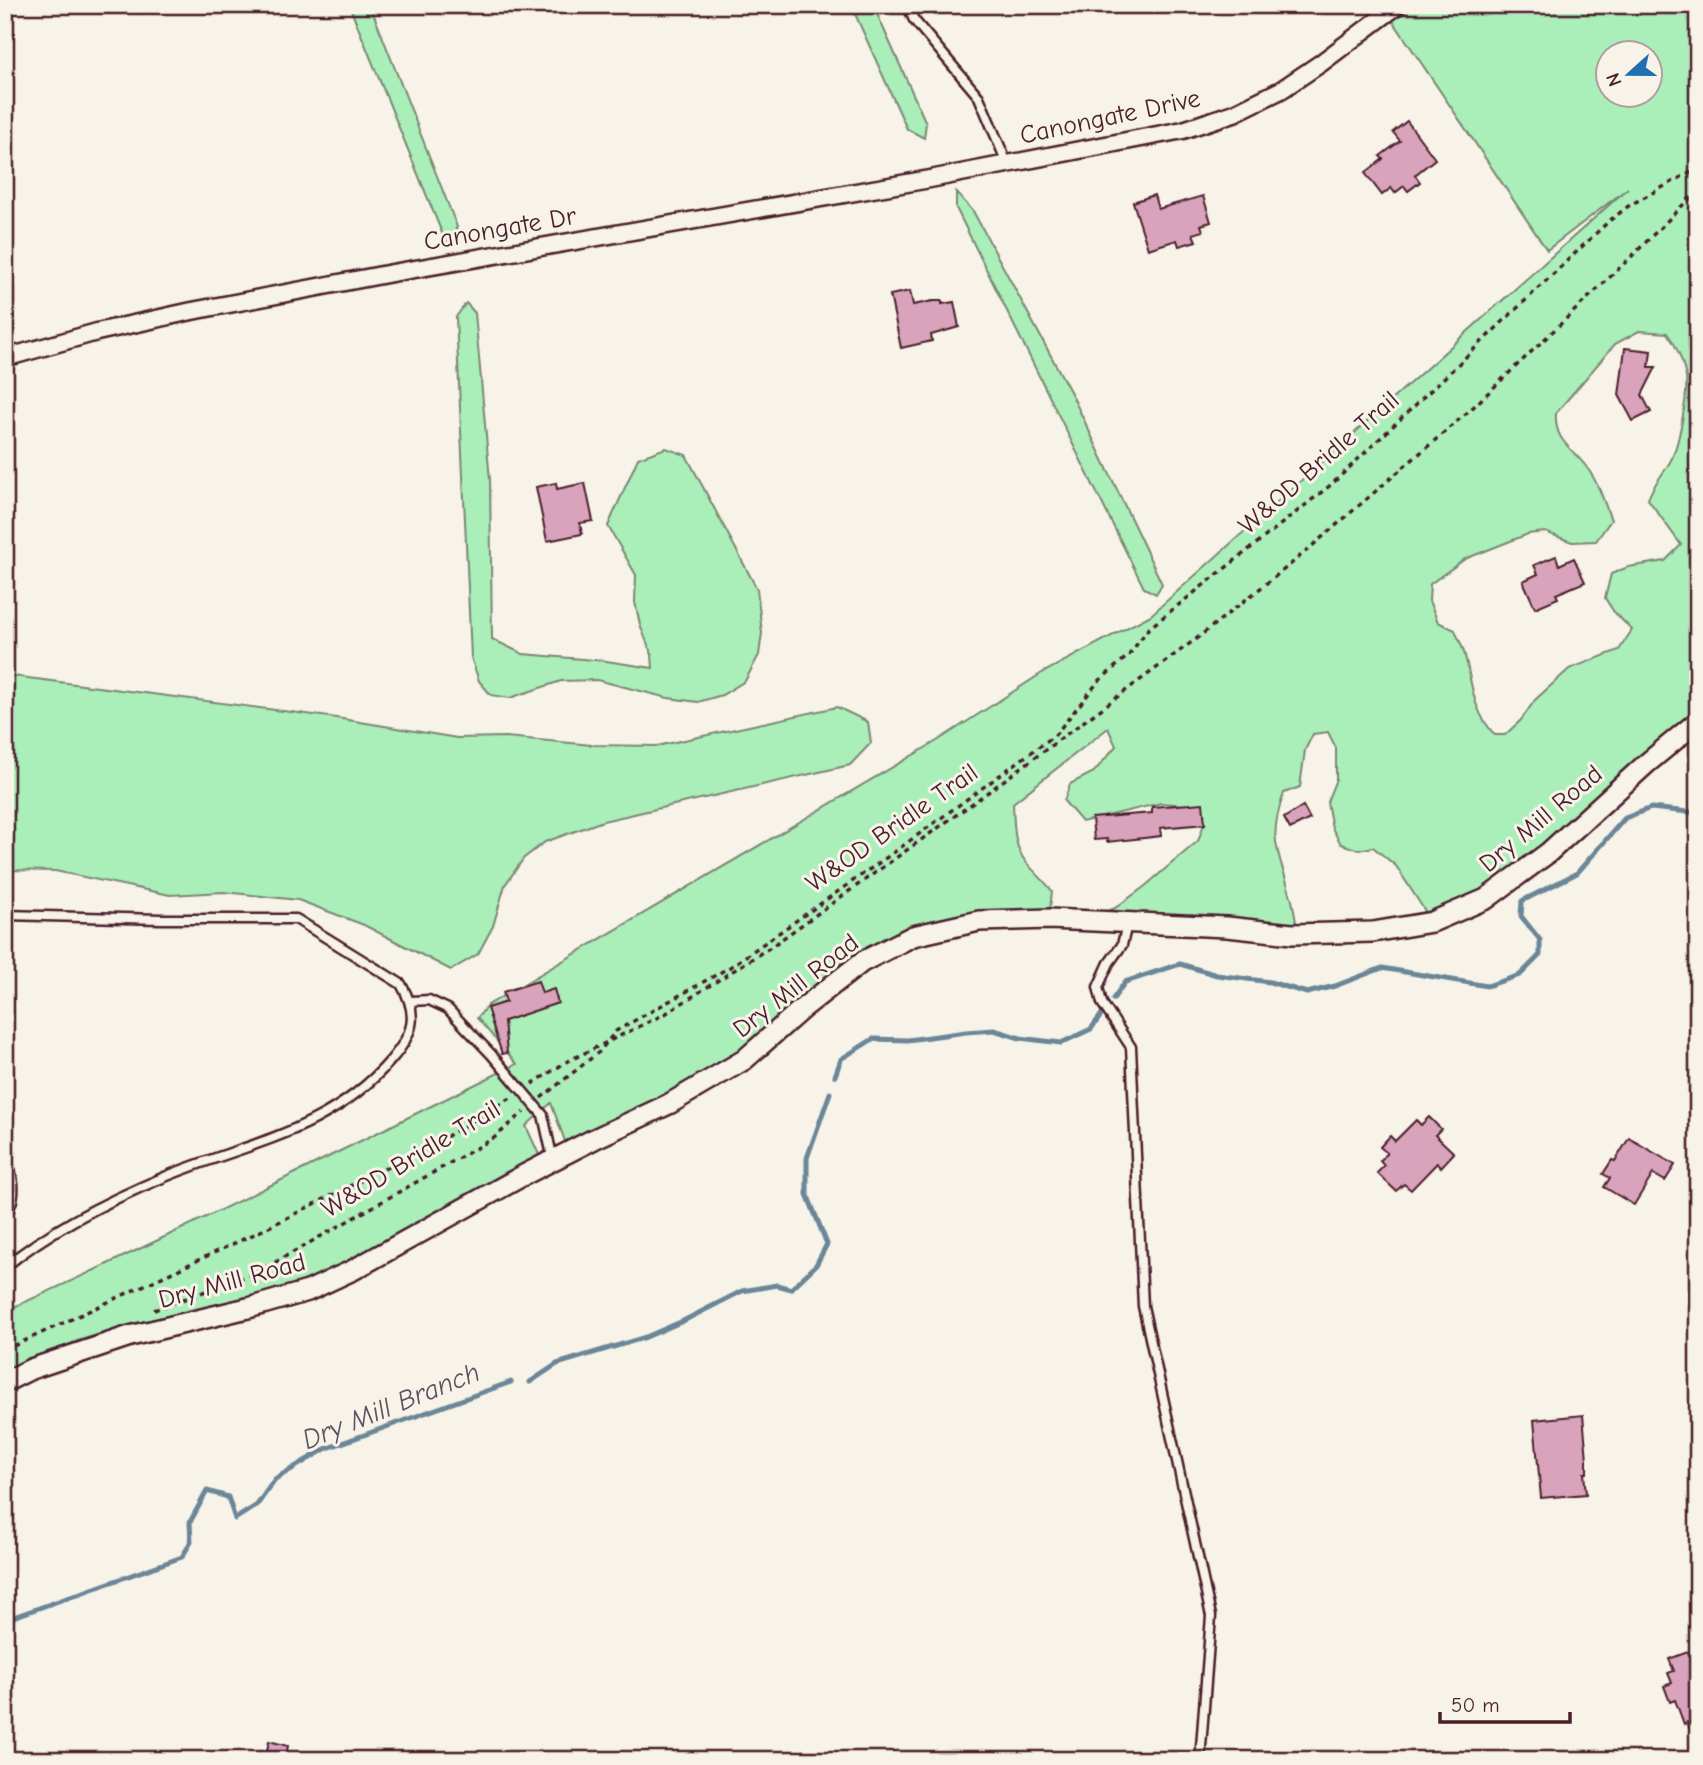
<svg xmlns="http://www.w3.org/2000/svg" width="1703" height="1765" font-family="'Comic Neue',sans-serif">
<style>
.green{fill:#aaefba;stroke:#7a8772;stroke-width:2;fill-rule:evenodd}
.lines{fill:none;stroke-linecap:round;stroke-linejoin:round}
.stream{stroke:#6a8698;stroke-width:5}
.building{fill:#d8a3bb;stroke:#4a1f2b;stroke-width:2}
.service-casing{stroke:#4a1f2b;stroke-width:13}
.minor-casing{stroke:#4a1f2b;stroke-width:21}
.tertiary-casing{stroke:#4a1f2b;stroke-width:24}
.path{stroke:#4a1f2b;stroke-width:3.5;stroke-dasharray:5 5;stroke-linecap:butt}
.service{stroke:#f7f3e8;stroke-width:8}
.minor{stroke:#f7f3e8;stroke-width:16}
.tertiary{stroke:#f7f3e8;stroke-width:19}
.labels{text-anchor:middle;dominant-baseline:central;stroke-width:6;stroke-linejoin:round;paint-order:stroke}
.street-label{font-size:26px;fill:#4a1f2b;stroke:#f7f3e8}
.water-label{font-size:28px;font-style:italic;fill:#5a5261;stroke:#f7f3e8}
</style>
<rect width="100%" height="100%" fill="#f7f3e8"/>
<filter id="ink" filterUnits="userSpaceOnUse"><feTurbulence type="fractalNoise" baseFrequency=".0143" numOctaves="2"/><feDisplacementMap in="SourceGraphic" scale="14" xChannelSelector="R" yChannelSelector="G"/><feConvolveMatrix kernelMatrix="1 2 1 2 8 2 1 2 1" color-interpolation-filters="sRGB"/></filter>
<g filter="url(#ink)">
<!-- green -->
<g class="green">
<polygon points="349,5 370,5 457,227 446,243"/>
<polygon points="851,5 873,5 926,123 924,138 907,129"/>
<path d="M1408,5H1698V721L1548,853L1432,922L1396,866L1373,847L1359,850L1341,844L1332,828L1327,802L1336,779V748L1328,732L1313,734L1305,750L1300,787L1284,793C1268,839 1277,847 1289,890C1294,904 1295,919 1298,934L1087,920L1115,908L1144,887L1198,841L1205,821L1198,806L1161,803L1082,822L1064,801L1070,784L1094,772L1116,746L1108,728L1013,803C1014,821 1013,847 1026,862C1034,872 1044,880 1052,891L1049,919L979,921L862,962L744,1060L569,1152L551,1103L526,1126L540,1157L349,1264L266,1296L136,1323L77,1341L5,1373V1311C178,1234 346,1147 517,1064L477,1018L488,1005L937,741L1042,673L1151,615L1628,188L1547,250L1391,18ZM1608,52H1650V94H1608ZM1639,331L1667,333C1677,346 1683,361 1686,377C1688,395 1679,446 1670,462C1662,476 1654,483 1648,499L1681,545L1665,561L1628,567L1611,574L1605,598L1614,612L1632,630L1619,650L1569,669L1535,700L1521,720L1505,735H1495C1472,710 1473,687 1465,656C1463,647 1458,638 1455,630L1438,622L1429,601L1430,584L1465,559L1528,534L1545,532L1572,542L1596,541L1611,520C1604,502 1599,484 1588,469C1573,448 1554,442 1556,413L1615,344Z"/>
<polygon points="956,192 973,211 1072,395 1162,584 1156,594 1144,588 956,208"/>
<polygon points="466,303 475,313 490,480 492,639 523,654 606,661 653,668 652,655 640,625 635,602 636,575 608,526 638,458 666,448 686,455 757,589 762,633 759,655 745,681 722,695 698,702 668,698 597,680 561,681 510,698 491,695 479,681 471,657 456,317"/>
<polygon points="5,675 330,717 457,738 506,737 592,745 657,746 837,707 868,722 871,743 850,765 603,821 545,842 524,858 505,885 493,926 478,954 451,970 364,925 298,900 224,892 170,895 55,871 5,870"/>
</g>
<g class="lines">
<!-- stream -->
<g class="stream">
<polyline points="1113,999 1125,982 1180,964 1217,975 1270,982 1307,993 1335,986 1382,968 1487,986 1520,975 1540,955 1540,940 1521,916 1522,901 1577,873 1625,818 1651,808 1698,813"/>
<polyline points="835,1076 841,1059 873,1039 908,1040 966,1032 994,1030 1020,1038 1061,1043 1091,1029 1102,1014"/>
<polyline points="530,1382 557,1364 646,1337 683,1321 742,1291 777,1285 791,1289 816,1265 827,1244 807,1194 807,1158 830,1093"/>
<polyline points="5,1620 182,1557 191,1542 190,1522 207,1491 228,1497 235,1519 257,1505 275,1479 325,1449 511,1382"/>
</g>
</g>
<!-- building -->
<g class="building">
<polygon points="1407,121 1435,159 1415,175 1420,182 1408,191 1404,186 1395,193 1391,188 1382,195 1365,173 1383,159 1380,156 1400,141 1393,132"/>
<polygon points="1154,195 1158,209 1203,196 1211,222 1201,225 1203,231 1193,234 1196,241 1179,246 1177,240 1148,249 1133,202"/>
<polygon points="910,291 913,305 933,301 942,301 942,304 954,302 959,327 931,335 932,341 901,348 890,295"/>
<polygon points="1625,348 1651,351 1649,367 1656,367 1642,395 1651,412 1633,421 1619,395"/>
<polygon points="556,483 557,489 585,483 593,521 580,523 582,534 547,541 536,487"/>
<polygon points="1556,556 1559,565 1574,558 1585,582 1556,594 1558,598 1535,608 1523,581 1538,574 1534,565"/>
<polygon points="1203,803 1205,824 1160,828 1161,836 1144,838 1107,842 1107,839 1094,840 1092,818 1152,813 1152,807"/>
<polygon points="1303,806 1310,819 1290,829 1284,818"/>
<polygon points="538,981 542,993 554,989 558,1003 504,1021 507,1053 502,1054 487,1008 506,1002 503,992"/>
<polygon points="1429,1117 1441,1129 1435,1135 1454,1153 1441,1167 1437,1163 1411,1190 1404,1184 1396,1191 1377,1173 1384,1166 1380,1161 1387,1153 1380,1147 1390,1136 1395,1141 1416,1120 1421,1125"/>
<polygon points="1629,1138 1675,1165 1665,1181 1653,1174 1634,1205 1604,1187 1610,1178 1603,1174 1612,1160 1615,1161"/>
<polygon points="1583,1415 1587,1459 1587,1473 1584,1473 1586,1494 1541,1498 1534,1420"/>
<polygon points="1693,1650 1698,1662 1697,1747 1687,1722 1684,1724 1675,1700 1670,1702 1664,1686 1672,1683 1668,1673 1674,1671 1669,1659"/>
<polygon points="269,1741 288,1746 285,1760 265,1760"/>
</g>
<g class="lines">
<!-- service casing -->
<g class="service-casing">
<g id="service">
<polyline points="907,5 914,20 979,97 1007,163"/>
<path d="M5,915L161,919H296L401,984C419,1015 414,1033 391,1060C329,1132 250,1142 167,1176C114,1198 49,1230 5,1267"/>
<polyline points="1127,924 1122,945 1109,963 1098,987 1102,1003 1131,1047 1143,1306 1211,1616 1200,1760"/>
<polyline points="411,1001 429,1000 448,1009 491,1054 543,1115 553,1160"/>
<path d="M5,1154C13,1177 19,1195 5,1216"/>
</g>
</g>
<!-- minor casing -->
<g class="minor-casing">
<polyline id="minor" points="5,358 97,332 192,311 392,273 930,179 1183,130 1234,113 1281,90 1321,63 1398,5"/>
</g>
<!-- tertiary casing -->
<g class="tertiary-casing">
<polyline id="tertiary" points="5,1382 31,1369 130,1336 252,1307 308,1291 353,1270 524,1175 594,1139 669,1104 744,1060 803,1008 862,962 913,936 979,921 1049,919 1227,927 1292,934 1373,932 1432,922 1486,899 1548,853 1646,764 1698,721"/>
</g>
<!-- path -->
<g class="path">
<polyline points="532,1084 566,1062 665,1014 772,946 973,803 1196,639 1291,564 1469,411 1630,258 1698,190"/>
<polyline points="541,1098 599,1052 616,1031 730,967 893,853 1055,735 1098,682 1129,655 1148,629 1332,484 1609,221 1630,205 1698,168"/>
<polyline points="154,1310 258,1272 494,1138 524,1112"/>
<polyline points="5,1350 265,1229 441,1140 514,1096"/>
</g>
<!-- service -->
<use href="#service" class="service"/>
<!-- minor -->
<use href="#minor" class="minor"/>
<!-- tertiary -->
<use href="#tertiary" class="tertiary"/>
</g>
</g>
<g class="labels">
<!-- street labels -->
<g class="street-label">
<text transform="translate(1110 117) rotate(-12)">Canongate Drive</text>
<text transform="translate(500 229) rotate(-10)">Canongate Dr</text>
<text transform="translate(1319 463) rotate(-41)">W&amp;OD Bridle Trail</text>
<text transform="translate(1541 819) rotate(-40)">Dry Mill Road</text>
<text transform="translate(892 828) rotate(-35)">W&amp;OD Bridle Trail</text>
<text transform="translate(796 986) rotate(-38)">Dry Mill Road</text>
<text transform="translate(411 1159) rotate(-31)">W&amp;OD Bridle Trail</text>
<text transform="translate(232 1281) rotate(-15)">Dry Mill Road</text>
</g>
<!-- water labels -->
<g class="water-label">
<text transform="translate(391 1406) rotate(-22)">Dry Mill Branch</text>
</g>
</g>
<!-- margin -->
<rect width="1703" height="1765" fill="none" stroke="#f7f3e8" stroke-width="28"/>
<rect x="14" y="14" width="1675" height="1737" fill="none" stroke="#4a1f2b" stroke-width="2.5" filter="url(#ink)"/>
<!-- north arrow -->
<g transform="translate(1629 74) rotate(249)"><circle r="33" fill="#f7f3e8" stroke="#b29e9c" stroke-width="2"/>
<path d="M0-5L12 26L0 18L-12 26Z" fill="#1f6fb2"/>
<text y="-10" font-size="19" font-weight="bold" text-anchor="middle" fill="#4a1f2b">N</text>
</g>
<!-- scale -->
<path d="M1440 1712v10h130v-10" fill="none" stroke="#4a1f2b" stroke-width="3.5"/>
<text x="1451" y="1712" font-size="21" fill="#4a1f2b" stroke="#f7f3e8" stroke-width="5" paint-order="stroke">50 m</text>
</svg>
